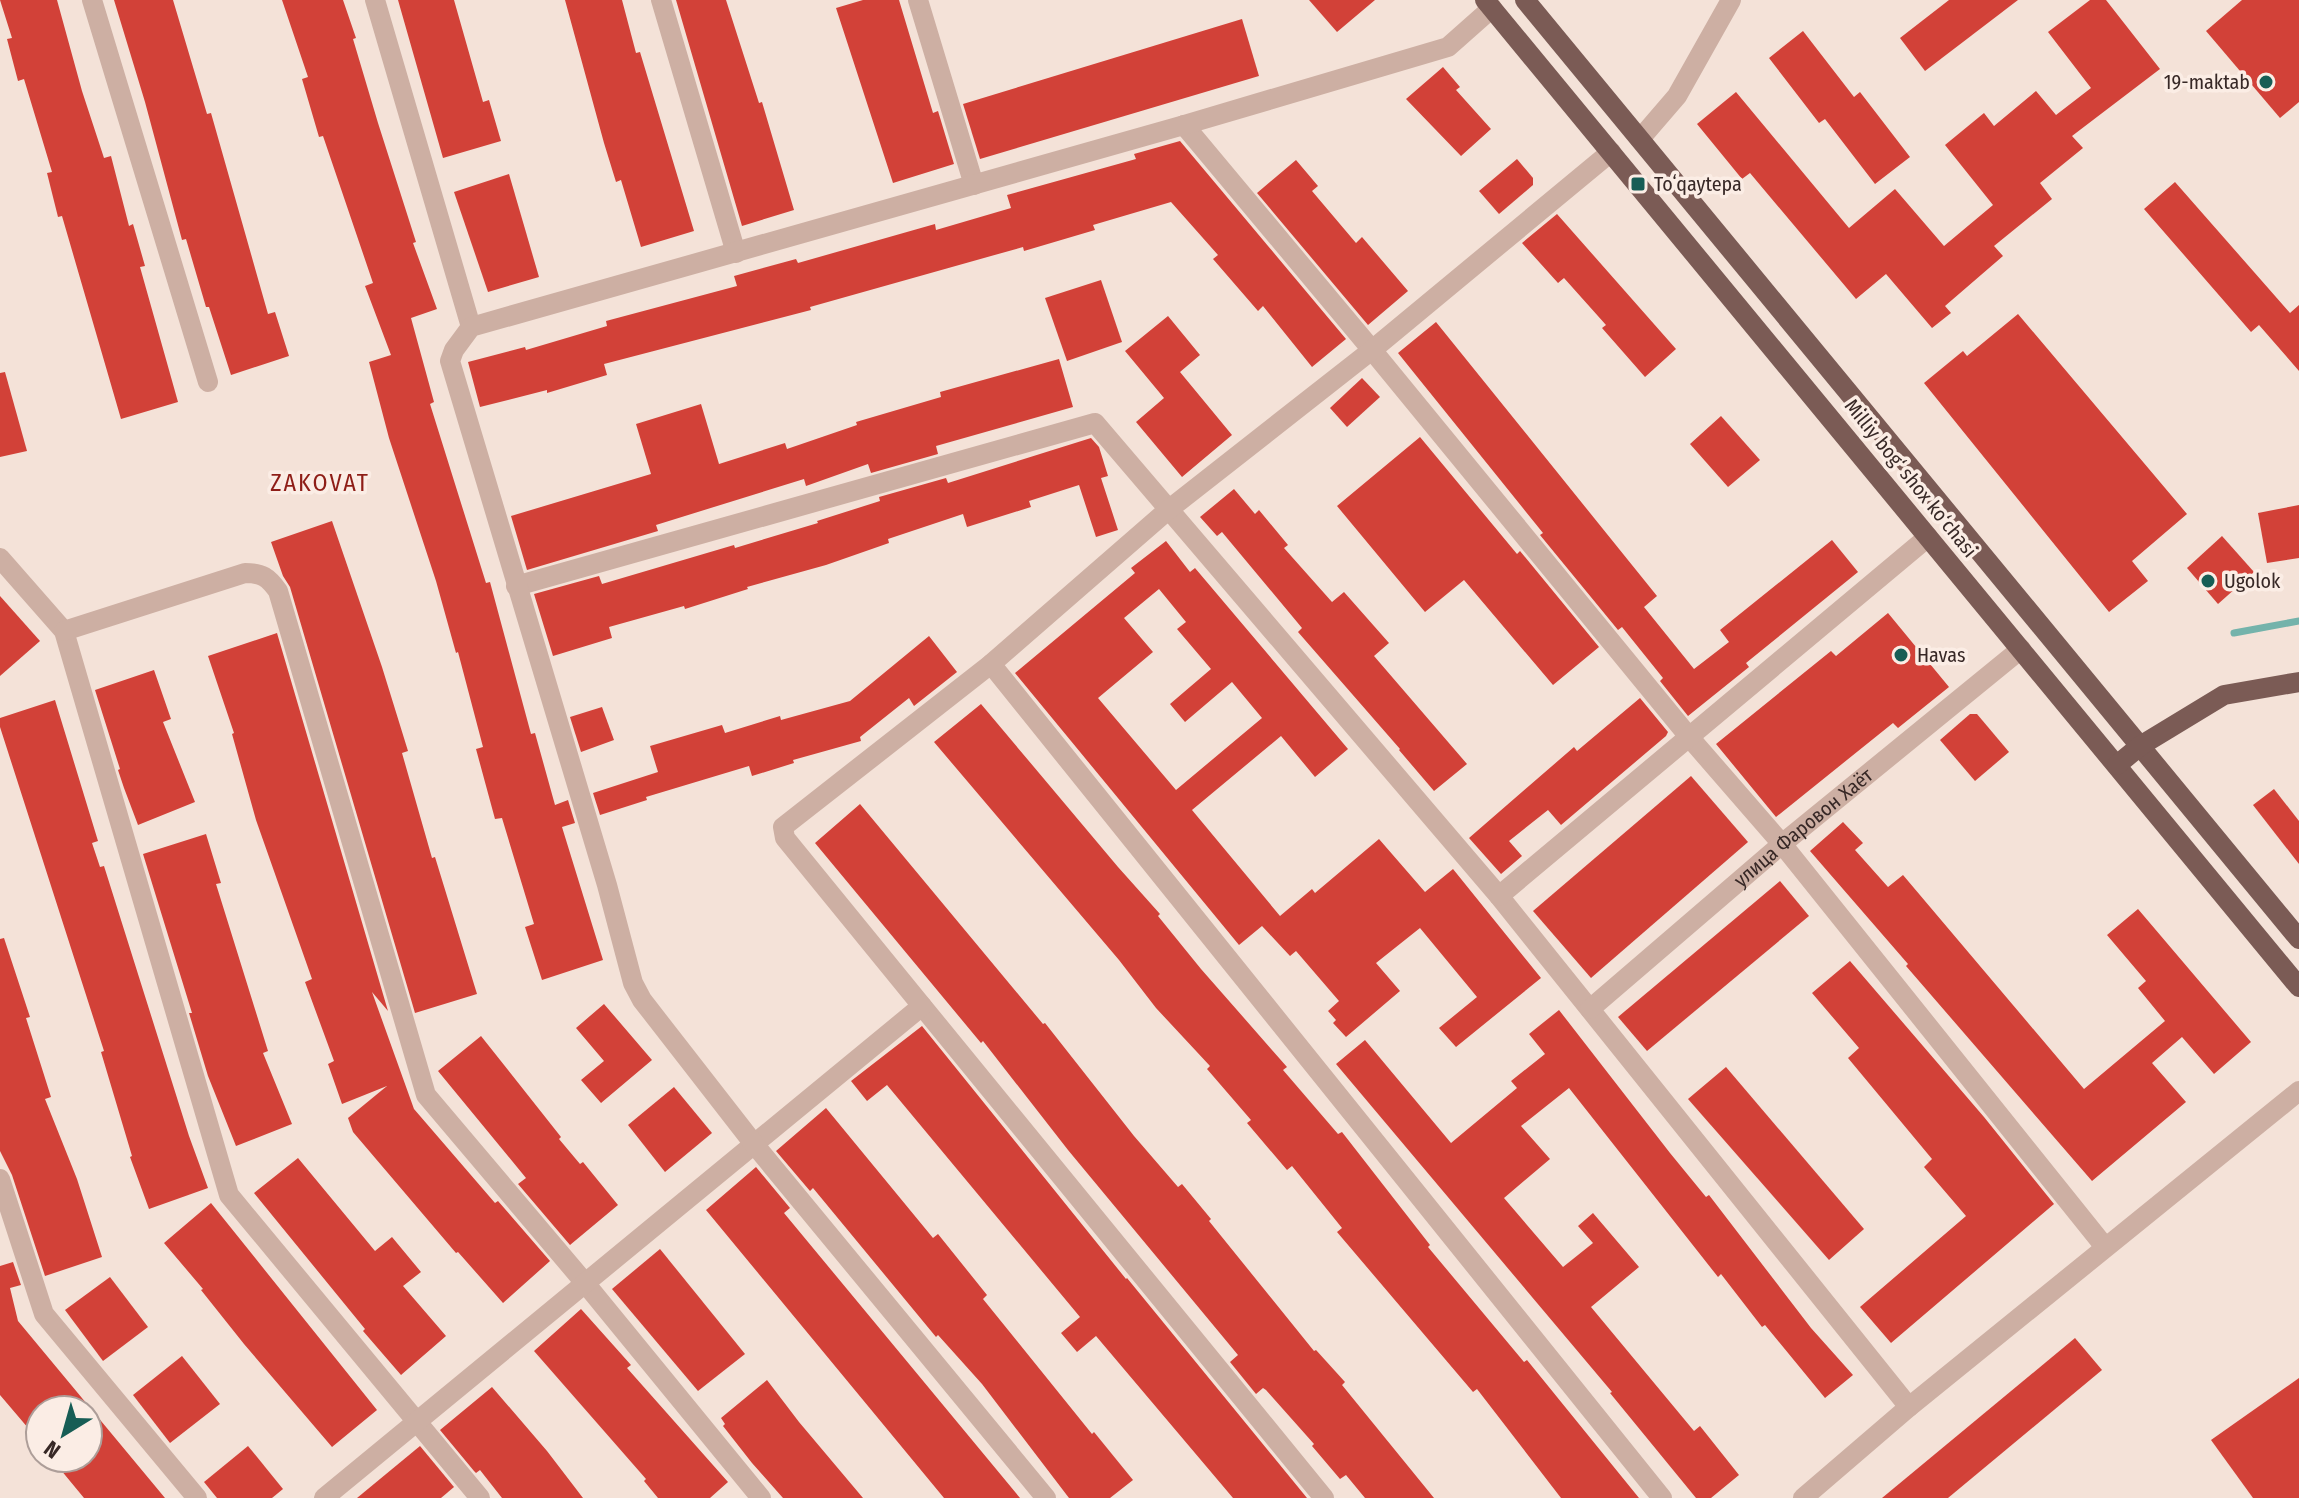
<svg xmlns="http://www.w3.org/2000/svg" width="2299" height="1498" font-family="'Fira Sans Condensed',sans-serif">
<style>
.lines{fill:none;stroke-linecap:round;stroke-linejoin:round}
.stream{stroke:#74b3ab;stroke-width:7}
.building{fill:#d24138;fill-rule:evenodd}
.minor{stroke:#cdafa3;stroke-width:20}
.major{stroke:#7b5b55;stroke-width:20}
.poi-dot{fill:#175d55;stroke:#fbede5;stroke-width:3}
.labels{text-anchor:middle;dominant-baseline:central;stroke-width:7;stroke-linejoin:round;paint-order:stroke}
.poi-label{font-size:20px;fill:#372826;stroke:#fbede5;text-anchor:start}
.street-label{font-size:20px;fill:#372826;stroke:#fbede5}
.quarter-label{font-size:24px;letter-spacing:2px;fill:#8e1e17;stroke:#fbede5}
</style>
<rect width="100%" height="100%" fill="#f4e2d8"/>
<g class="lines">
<!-- stream -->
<polyline class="stream" points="2234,633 2299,621"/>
</g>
<!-- building -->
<g class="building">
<polygon points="0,0 57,0 82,91 104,158 111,156 129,226 133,224 145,266 140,267 178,402 121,419 62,216 58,217 47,173 52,172 24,79 18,81 7,39 12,38"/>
<polygon points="114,0 173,0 207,114 211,113 268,314 275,312 289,356 231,375 209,307 206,307 186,239 182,240 145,102"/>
<polygon points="282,0 343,0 356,38 353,39 378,123 416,242 413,243 437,309 411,318 434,402 430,404 486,583 490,582 531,734 535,733 555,805 568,800 575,823 562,827 603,960 542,980 525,927 534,924 502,818 495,819 476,749 483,747 458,652 456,653 436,581 389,438 369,362 391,355 365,286 373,283 323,136 319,137 302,79 308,77"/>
<polygon points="398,0 454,0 483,102 489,100 501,141 443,158"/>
<polygon points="565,0 622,0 636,53 640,52 694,231 641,247 621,180 616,182 604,143"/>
<polygon points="676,0 726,0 759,103 762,102 794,210 742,226"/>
<polygon points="863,0 899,0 933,113 938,111 954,164 893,183 836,8"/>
<polygon points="1309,0 1375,0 1337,32"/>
<polygon points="1949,0 2018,0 1925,71 1900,38"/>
<polygon points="2090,0 2106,0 2160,69 2072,136 2083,148 2040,183 2052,199 1994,246 2003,256 1945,306 1951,313 1932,328 1886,274 1856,299 1750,173 1742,179 1697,124 1736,92 1849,228 1895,189 1944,246 1993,205 1945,145 1984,113 1994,126 2036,91 2056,115 2091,88 2048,32"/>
<polygon points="2242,0 2299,0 2299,102 2280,118 2206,31"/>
<polygon points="1242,19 1259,76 980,159 963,104"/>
<polygon points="1803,31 1854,97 1860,92 1910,157 1875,184 1825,119 1819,123 1769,58"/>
<polygon points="1443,67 1460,87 1456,90 1491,129 1461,156 1406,99"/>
<polygon points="1180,141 1346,339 1312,367 1263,306 1258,311 1213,259 1218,255 1171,202 1093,225 1095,230 1024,251 1023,247 810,307 811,310 604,364 607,375 547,393 547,390 480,407 468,362 525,347 526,350 607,326 606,321 737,286 734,276 796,259 798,263 935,224 936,230 1011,208 1007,195 1136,159 1134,154"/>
<polygon points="1517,159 1533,178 1533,185 1499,214 1479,191"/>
<polygon points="1296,160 1318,186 1312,191 1356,243 1362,237 1408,291 1368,325 1257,193"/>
<polygon points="509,174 539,277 488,292 454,192"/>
<polygon points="2175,182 2290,313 2299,305 2299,371 2259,325 2251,332 2144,209"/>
<polygon points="1557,214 1676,349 1645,377 1602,328 1606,325 1564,278 1558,283 1522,243"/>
<polygon points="1101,280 1122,342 1067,361 1045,298"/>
<polygon points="2018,314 2187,514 2132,561 2148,581 2109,612 1924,383 1963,351 1967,356"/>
<polygon points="1168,316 1200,355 1180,372 1232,435 1182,477 1136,422 1164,398 1125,351"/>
<polygon points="1436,322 1657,596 1644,607 1694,669 1729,642 1720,630 1832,540 1858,572 1746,663 1749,667 1688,716 1660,681 1663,678 1622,627 1618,630 1540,535 1543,533 1398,353"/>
<polygon points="1059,359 1073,407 936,446 938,454 871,473 868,464 806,486 804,479 656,525 658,531 527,570 511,516 651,474 636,424 701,404 719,464 785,443 787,449 857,425 856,422 941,397 940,392"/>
<polygon points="5,372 27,451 0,457 0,373"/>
<polygon points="1362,378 1380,397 1347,427 1330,408"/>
<polygon points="1721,416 1760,460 1728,487 1690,444"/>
<polygon points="1420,437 1517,554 1520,551 1599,647 1553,685 1464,580 1425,612 1337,506"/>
<polygon points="1091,438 1099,447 1108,476 1101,478 1118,530 1096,537 1079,485 1029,501 1031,507 967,527 963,514 888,539 889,543 826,565 747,587 748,589 685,609 684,606 609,627 612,638 553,656 534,594 599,576 602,584 734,545 735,548 818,523 817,521 880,501 879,497 946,478 948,483"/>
<polygon points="1234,489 1255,514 1259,510 1288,545 1284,548 1332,602 1344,592 1389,643 1374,656 1467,764 1434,791 1399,750 1400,749 1298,632 1302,628 1222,532 1217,536 1200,517"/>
<polygon points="2299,505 2299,558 2267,563 2258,513"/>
<polygon points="332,521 382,667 408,751 402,753 432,858 435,857 477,994 415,1013 290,587 283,576 271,542"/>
<polygon points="2222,536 2254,572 2218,604 2187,568"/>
<path d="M1166,541L1190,572L1195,568L1348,749L1315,777L1281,736L1192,810L1280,916L1312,889L1315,893L1379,839L1425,892L1453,869L1541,978L1456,1047L1439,1028L1477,997L1420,928L1376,963L1400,991L1346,1037L1333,1023L1336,1020L1328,1011L1339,1001L1296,951L1290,956L1262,926L1239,945L1015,673L1135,573L1131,568ZM1159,589L1186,622L1177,629L1211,669L1170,704L1185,722L1232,682L1262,718L1176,790L1098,698L1153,652L1124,618Z"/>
<polygon points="0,596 40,641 0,676"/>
<polygon points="1888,613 1949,687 1898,728 1893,723 1776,817 1716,744 1831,651 1836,656"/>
<polygon points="277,633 388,1011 372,992 414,1109 495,1203 498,1201 550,1261 503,1303 458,1252 456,1253 353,1132 348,1118 387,1086 342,1104 328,1064 334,1061 305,982 312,979 256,820 232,734 234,733 208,656"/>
<polygon points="929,636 957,672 914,706 909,698 860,737 861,741 793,760 794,763 752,776 749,766 646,797 647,800 600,815 593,793 658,772 650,746 722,725 725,733 780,716 781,720 850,701"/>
<polygon points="154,670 171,719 163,722 195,802 138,825 124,788 118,770 120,769 95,690"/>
<polygon points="1640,698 1668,732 1666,736 1561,825 1548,810 1509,841 1522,856 1501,874 1469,838 1574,747 1577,751"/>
<polygon points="55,700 98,841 92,843 100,867 104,866 189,1136 208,1188 149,1209 130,1157 132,1156 101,1052 104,1051 0,727 0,718"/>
<polygon points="981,704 1118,867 1160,914 1158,916 1201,969 1287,1067 1283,1070 1338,1134 1342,1132 1430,1245 1428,1247 1524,1362 1527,1360 1639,1498 1561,1498 1477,1389 1473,1392 1337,1232 1342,1228 1292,1166 1287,1170 1247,1123 1251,1120 1207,1069 1210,1066 1156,1008 1119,960 934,742"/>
<polygon points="602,707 614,740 581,752 570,717"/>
<polygon points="1970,714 1977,714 2009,752 1975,781 1940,740"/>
<polygon points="1691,776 1748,842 1591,978 1533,911"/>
<polygon points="2274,789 2299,821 2299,864 2253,805"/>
<polygon points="860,804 1043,1024 1045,1023 1134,1136 1178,1187 1182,1184 1211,1219 1209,1221 1314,1351 1316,1350 1345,1382 1342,1385 1434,1498 1365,1498 1346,1475 1340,1479 1312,1446 1314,1444 1266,1390 1263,1388 1256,1394 1230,1362 1238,1355 1068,1150 983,1041 981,1043 815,843"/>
<polygon points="1843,822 1863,843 1855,850 1888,887 1903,875 2084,1089 2165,1021 2138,988 2146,981 2107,935 2138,909 2251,1042 2214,1074 2182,1037 2152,1063 2186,1102 2092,1181 1906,966 1908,964 1810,851"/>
<polygon points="206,834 221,883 216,884 268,1051 263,1053 292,1124 236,1146 208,1076 189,1013 192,1013 143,854"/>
<polygon points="1780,881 1809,916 1647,1051 1618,1017"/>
<polygon points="4,938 30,1017 26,1018 51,1097 45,1099 77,1179 102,1257 45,1276 12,1175 0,1151 0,939"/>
<polygon points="1850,961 1984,1117 2054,1204 1891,1343 1860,1307 1966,1216 1924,1167 1932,1159 1848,1058 1859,1048 1812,993"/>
<polygon points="604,1004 652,1060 601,1103 581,1080 604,1061 576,1028"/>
<polygon points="1559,1010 1670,1153 1706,1197 1709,1195 1811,1328 1853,1375 1825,1398 1765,1325 1762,1327 1721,1274 1718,1277 1569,1088 1521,1126 1550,1159 1504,1198 1563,1267 1593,1243 1578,1226 1593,1213 1639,1267 1591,1307 1694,1431 1700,1426 1739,1475 1711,1498 1696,1498 1610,1393 1612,1392 1336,1064 1365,1040 1451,1143 1517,1088 1511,1081 1545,1054 1529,1034"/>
<polygon points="922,1026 1126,1279 1127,1278 1307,1498 1233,1498 1096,1336 1077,1352 1061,1333 1080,1317 887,1085 867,1101 851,1081"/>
<polygon points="481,1036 561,1137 559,1139 580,1164 583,1162 618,1205 570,1245 518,1184 526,1178 438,1071"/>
<polygon points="1726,1067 1864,1229 1829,1260 1688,1099"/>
<polygon points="674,1087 712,1133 665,1172 628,1125"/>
<polygon points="826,1108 933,1238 938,1234 987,1295 983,1299 1092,1434 1094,1432 1133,1480 1110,1498 1069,1498 982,1384 938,1335 936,1337 813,1188 810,1191 776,1151"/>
<polygon points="298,1158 375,1251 392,1237 421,1272 403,1286 446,1336 401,1375 363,1331 365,1329 254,1193"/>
<polygon points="756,1167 790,1208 784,1213 1020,1498 944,1498 706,1210"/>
<polygon points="211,1203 377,1410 332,1447 244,1344 201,1290 203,1289 164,1243"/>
<polygon points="660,1249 745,1354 698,1391 612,1289"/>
<polygon points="13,1262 21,1285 10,1288 18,1321 165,1498 84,1498 51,1458 88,1458 88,1410 40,1410 40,1442 0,1395 0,1266"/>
<polygon points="110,1277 148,1327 103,1361 65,1310"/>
<polygon points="581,1309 631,1365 627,1368 728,1482 710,1498 658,1498 644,1481 646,1479 534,1351"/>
<polygon points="2075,1338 2102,1370 1948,1498 1882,1498"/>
<polygon points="182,1356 220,1404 170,1443 133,1395"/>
<polygon points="2299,1378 2299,1498 2253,1498 2211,1440"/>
<polygon points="767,1380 799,1422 863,1498 783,1498 752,1463 723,1426 725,1424 721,1418"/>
<polygon points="492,1387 547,1451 583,1498 502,1498 480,1470 476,1473 474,1471 440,1430"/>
<polygon points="248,1446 283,1489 272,1498 217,1498 204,1482"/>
<polygon points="420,1446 454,1487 441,1498 357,1498"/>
</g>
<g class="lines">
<!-- minor -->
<g class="minor">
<polyline points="92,0 208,382"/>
<polyline points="375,0 471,327"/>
<polyline points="661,0 736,253"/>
<polyline points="918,0 974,185"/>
<polyline points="1184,125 1372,350 1690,738 1782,844 2105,1247"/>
<polyline points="1640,139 1677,96 1731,0"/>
<polyline points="0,558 64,631 229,1195 480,1498"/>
<polyline points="516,586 1095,423 1499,896 1909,1407"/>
<path d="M64,631L245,573C262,573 268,577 278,591L426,1095L585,1283L761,1498"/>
<polyline points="991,664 1662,1498"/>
<polyline points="1499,896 1928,537"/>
<polyline points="922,1006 1324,1498"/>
<path id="s1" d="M1590,1009L1782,844L2021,649"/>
<polyline points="0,1179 44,1314 197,1498"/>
<polyline points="324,1498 922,1006 785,838 783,827 991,664 1168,510 1372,350 1611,152"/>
<polyline points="1046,1498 754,1144 642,1000 633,983 607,885 450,361 454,350 471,327 1184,125 1448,47 1492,8"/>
<polyline points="1803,1498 1909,1407 2299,1091"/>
</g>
<!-- major -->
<g class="major">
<polyline points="1485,0 2299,987"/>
<polyline points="1525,0 2299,939"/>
<polyline points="2117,765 2140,746 2224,695 2299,682"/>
</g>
</g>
<!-- markers -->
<g class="poi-dot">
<circle cx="2266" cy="82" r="8"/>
<rect x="1630" y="176" width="16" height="16" rx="4"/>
<circle cx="2208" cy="581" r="8"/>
<circle cx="1901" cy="655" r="8"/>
</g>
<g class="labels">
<!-- poi labels -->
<g class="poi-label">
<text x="2250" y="82" text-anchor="end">19-maktab</text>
<text x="1654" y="184">Toʻqaytepa</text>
<text x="2224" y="581">Ugolok</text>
<text x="1917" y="655">Havas</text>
</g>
<!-- street labels -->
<g class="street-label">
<text transform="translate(1911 478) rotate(51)">Milliy bog‘ shox ko‘chasi</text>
<text stroke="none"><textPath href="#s1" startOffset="280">улица Фаровон Хаёт</textPath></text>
</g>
<!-- quarter labels -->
<g class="quarter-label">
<text x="320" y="483">ZAKOVAT</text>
</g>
</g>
<!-- north arrow -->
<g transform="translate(64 1434) rotate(217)"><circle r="38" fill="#fbede5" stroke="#ad9e99" stroke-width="2"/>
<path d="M0-6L14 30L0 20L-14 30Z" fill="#175d55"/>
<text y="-12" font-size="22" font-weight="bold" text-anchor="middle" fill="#372826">N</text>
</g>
</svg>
